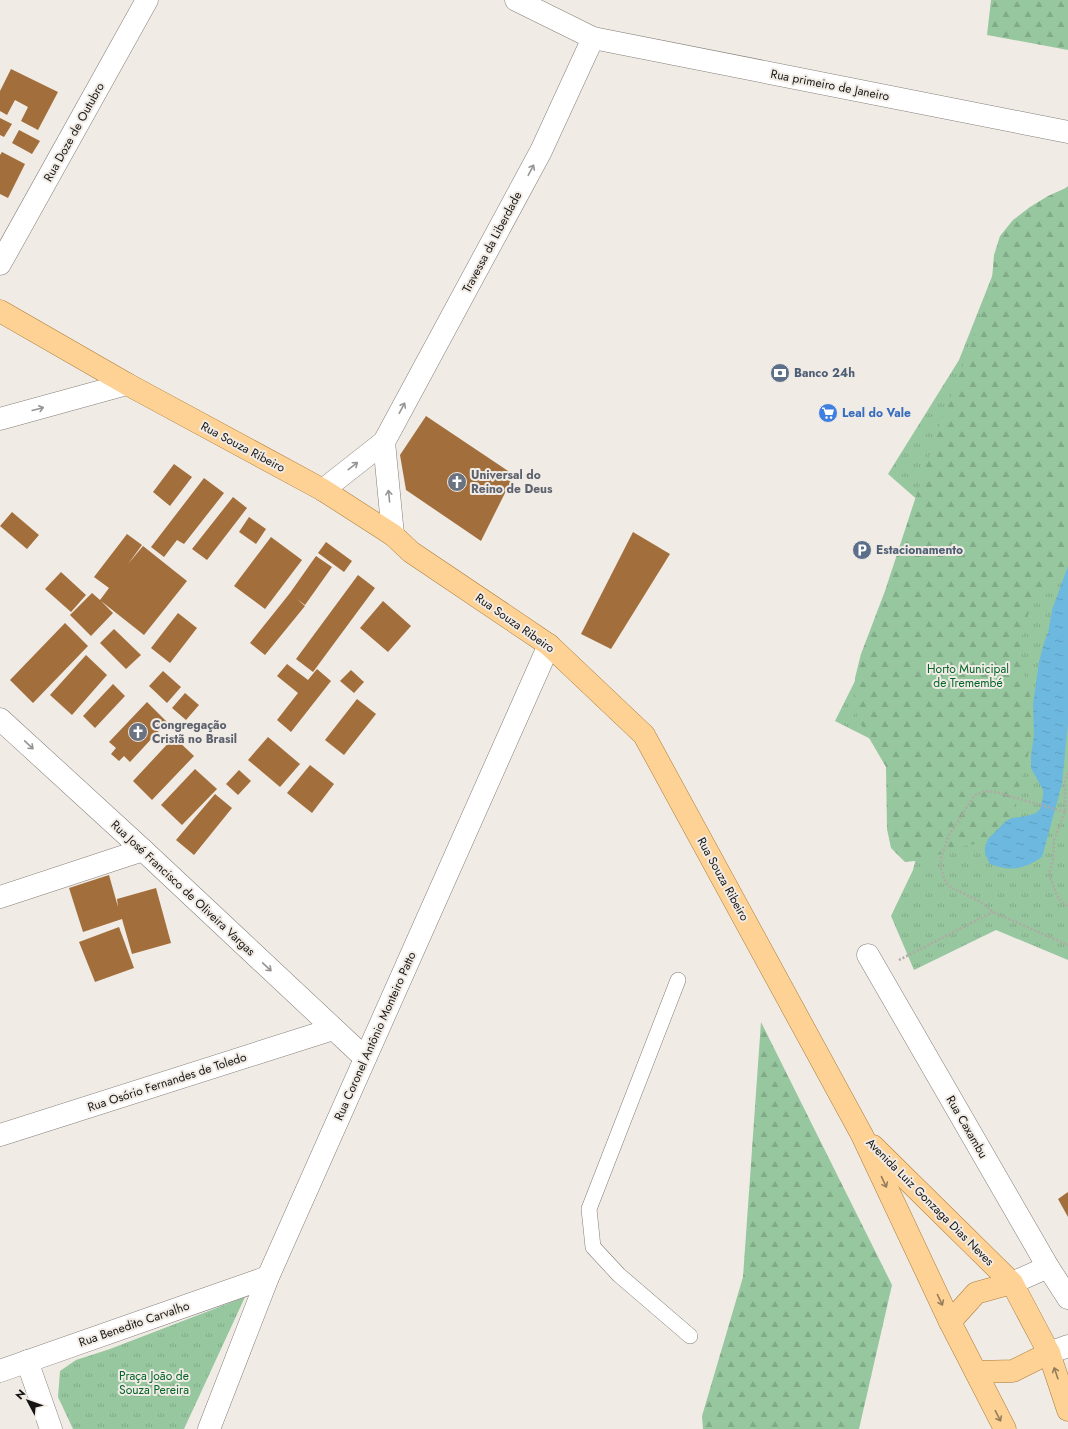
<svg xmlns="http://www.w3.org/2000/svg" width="1068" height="1429" font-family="Jost,sans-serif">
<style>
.grass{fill:url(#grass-tufts)}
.forest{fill:url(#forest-firs)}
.water{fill:url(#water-ripples)}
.building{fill:#a26f3c}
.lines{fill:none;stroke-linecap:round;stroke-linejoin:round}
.lane-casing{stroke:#847e79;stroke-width:16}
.street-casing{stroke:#847e79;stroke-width:23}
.primary-casing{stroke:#ab7c38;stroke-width:23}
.path{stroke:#afaaa6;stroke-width:2.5;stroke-dasharray:2 2;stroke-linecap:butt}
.lane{stroke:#fff;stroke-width:15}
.street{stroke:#fff;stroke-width:22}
.primary{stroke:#fdd294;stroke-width:22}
.oneway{stroke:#969594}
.oneway2{stroke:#957c5a}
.labels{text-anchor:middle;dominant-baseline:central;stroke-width:4;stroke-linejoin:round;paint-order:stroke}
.street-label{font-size:12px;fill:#161412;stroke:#f1ebe5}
.service-label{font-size:12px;font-weight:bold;fill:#4e5e75;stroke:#f1ebe5;text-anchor:start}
.shop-label{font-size:12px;font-weight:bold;fill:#366cbe;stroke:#f1ebe5;text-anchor:start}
.worship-label{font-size:12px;font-weight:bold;fill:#5b616d;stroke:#f1ebe5;text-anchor:start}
.park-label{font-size:12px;fill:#04652a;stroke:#f1ebe5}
</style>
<defs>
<pattern id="grass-tufts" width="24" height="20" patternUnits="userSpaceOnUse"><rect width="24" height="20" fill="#96c79e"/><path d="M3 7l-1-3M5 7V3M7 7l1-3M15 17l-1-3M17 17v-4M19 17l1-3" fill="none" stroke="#81aa87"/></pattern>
<pattern id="forest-firs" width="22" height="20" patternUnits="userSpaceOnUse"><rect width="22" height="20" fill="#96c79e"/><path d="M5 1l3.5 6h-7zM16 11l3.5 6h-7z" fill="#81aa87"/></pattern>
<pattern id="water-ripples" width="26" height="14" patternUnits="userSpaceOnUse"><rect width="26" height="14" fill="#6db8df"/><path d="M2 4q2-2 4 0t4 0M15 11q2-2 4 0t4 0" fill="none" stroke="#5e9dbe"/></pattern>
</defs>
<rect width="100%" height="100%" fill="#f1ebe5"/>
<!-- grass -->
<g class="grass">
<polygon points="1068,186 1068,960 996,930 914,970 891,916 913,870 938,773 835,721 937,517 888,474 959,360 1006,241"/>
<polygon points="245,1297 184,1429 73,1429 58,1397 60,1371 76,1360 110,1349"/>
</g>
<!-- forest -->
<g class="forest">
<polygon points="991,0 1068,0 1068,50 987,35"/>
<polygon points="1068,187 1068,563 1032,605 1024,624 1021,642 1021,661 1031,700 1035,729 1011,818 994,840 960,847 924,860 905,862 891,848 887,829 886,767 858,719 854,698 855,678 861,654 885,591 939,426 973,340 992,279 994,255 1000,236 1013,220 1030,207 1048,196"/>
<polygon points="761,1022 892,1285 859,1429 703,1429 702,1416 743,1277"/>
</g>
<!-- water -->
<path class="water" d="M1068,566V724L1062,784L1042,857C1024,869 1011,872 990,864L985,854V847L988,839L1006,821L1012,818L1027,816L1036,813L1040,809L1043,797V790L1031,768V756L1034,735L1033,704L1039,662L1044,643L1048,633L1052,610Z"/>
<!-- building -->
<g class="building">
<polygon points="11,69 58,92 38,130 21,121 28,107 15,100 7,115 0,111 0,91"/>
<polygon points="0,118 12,124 4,137 0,135"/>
<polygon points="19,130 40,141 32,154 12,143"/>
<polygon points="2,152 25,164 8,198 0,194 0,155"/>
<polygon points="426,416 514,475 481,541 406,490 400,455"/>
<polygon points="174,464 192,477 170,506 153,492"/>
<polygon points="204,478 224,493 184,544 177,540 164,557 151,547"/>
<polygon points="233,497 247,508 207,560 192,549"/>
<polygon points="12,512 39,535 27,549 0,526"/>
<polygon points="249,517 266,529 256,544 239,532"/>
<polygon points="633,532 670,554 611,649 581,634"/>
<polygon points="127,534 142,545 128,564 143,546 187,581 144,635 101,601 113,613 91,636 70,615 92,593 100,600 109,588 94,577"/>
<polygon points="271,537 302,560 265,609 234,586"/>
<polygon points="326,542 352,561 344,572 318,553"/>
<polygon points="316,556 332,567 305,605 297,599 305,606 265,655 250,643 290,593"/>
<polygon points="61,572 86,595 71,612 45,589"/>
<polygon points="358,575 375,588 313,672 296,659"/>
<polygon points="383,601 411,626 388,652 360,628"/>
<polygon points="178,613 197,628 170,663 151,648"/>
<polygon points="65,623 88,646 33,703 10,680"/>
<polygon points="114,629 141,655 126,669 100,643"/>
<polygon points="86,655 107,675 72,715 50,695"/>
<polygon points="287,664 308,680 317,669 331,681 291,732 277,720 298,693 277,676"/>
<polygon points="351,670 364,682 354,693 340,681"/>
<polygon points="163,671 181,687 167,703 149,686"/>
<polygon points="113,684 125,696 95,728 83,716"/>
<polygon points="185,693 199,705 186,720 172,708"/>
<polygon points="357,699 376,714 344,755 325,740"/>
<polygon points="147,702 167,722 130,762 124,756 119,761 111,754 116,748 109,742"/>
<polygon points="174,737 194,756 152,800 133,781"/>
<polygon points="268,737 300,764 280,787 248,760"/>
<polygon points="310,765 334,784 312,813 287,793"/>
<polygon points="195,769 217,789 182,825 161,805"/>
<polygon points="239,770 251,781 238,795 226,784"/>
<polygon points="215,794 232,808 194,855 176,840"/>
<polygon points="109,875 118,907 117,899 156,888 171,943 132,954 122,919 83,932 69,888"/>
<polygon points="119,927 134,968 95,982 79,942"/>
<polygon points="1068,1192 1068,1217 1058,1199"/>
</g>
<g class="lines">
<!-- lane casing -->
<g class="lane-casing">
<polyline id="lane" points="678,980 589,1209 593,1247 619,1275 690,1336"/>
</g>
<!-- street casing -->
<g class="street-casing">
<g id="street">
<polyline points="516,0 593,38 1068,132"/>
<polyline points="0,264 147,0"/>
<polyline points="0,419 127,384"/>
<polyline points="384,442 393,535"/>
<polyline points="323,490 384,442 541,151 593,38"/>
<polyline points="0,719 143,850 365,1058"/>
<polyline points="0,897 143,850"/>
<polyline points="868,955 1048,1267 1068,1298"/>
<polyline points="0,1135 333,1029"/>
<polyline points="1012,1283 1048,1267"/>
<polyline points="1049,1353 1068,1346"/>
<polyline points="27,1361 51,1429"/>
<polyline points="0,1371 268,1277"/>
<polyline points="209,1429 268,1277 549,645"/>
</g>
</g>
<!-- primary casing -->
<g class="primary-casing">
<g id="primary">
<polyline points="0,311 127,384 323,490 393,535 411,552 549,645 644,735 862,1135 950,1322 1005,1429"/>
<polyline points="873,1146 1012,1283 1049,1353 1068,1410"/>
<polyline points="950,1322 976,1293 1012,1283"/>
<polyline points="976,1372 1013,1371 1049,1353"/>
</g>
</g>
<!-- path -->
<g class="path">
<polyline points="1068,773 1065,781 1065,812 1054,840 1053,859 1049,874 1058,898 1068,907"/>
<polyline points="1065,812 995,792 984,791 974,796 949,835 941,858 941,869 946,883 952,888 979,901 993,912 1068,945"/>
<polyline points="899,960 993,912"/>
</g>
<!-- lane -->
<use href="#lane" class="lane"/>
<!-- street -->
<use href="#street" class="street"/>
<!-- primary -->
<use href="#primary" class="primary"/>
</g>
<!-- one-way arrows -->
<defs><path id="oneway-shaft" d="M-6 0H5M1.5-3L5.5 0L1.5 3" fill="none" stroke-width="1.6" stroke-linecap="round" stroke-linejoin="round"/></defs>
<g class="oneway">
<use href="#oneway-shaft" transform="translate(531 170) rotate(-62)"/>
<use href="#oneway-shaft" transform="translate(402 408) rotate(-62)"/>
<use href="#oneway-shaft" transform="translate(38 409) rotate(-15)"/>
<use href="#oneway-shaft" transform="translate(353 466) rotate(-38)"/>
<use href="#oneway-shaft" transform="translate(389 496) rotate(-96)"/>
<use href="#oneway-shaft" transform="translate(29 745) rotate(43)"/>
<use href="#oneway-shaft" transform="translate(267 967) rotate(43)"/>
</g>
<g class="oneway2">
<use href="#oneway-shaft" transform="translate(884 1182) rotate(65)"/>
<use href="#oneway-shaft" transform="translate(940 1300) rotate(65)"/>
<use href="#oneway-shaft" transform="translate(1056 1373) rotate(-109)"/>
<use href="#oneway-shaft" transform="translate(998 1416) rotate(63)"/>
</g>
<!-- icons -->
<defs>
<g id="bank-disc" transform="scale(1)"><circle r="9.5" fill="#5c6f8a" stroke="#f1ebe5"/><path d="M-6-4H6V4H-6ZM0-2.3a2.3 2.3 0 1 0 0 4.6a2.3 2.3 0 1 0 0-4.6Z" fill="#fff"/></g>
<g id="supermarket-disc" transform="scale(1)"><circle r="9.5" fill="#3f7fe0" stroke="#f1ebe5"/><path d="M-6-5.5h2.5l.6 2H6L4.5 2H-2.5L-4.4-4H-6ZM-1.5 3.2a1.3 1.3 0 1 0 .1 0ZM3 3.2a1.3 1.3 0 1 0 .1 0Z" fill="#fff"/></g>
<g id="church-disc" transform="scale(1)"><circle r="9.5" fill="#6b7280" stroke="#f1ebe5"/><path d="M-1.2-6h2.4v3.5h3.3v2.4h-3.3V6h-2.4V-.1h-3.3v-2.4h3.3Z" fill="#fff"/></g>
<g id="parking-disc" transform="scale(1)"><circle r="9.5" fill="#5c6f8a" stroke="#f1ebe5"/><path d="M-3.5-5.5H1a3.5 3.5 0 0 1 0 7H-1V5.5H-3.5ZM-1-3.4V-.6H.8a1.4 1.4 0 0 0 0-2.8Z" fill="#fff"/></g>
</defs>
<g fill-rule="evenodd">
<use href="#bank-disc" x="780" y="373"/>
<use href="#supermarket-disc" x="828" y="413"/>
<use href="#church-disc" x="457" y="482"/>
<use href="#parking-disc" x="862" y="550"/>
<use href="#church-disc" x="138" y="732"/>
</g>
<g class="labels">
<!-- street labels -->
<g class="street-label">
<text transform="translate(830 85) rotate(11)">Rua primeiro de Janeiro</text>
<text transform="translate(74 132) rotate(-61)">Rua Doze de Outubro</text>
<text transform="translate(492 242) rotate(-62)">Travessa da Liberdade</text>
<text transform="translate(243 447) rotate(28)">Rua Souza Ribeiro</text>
<text transform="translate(515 623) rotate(35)">Rua Souza Ribeiro</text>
<text transform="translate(723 879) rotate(61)">Rua Souza Ribeiro</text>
<text transform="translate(183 888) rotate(43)">Rua José Francisco de Oliveira Vargas</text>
<text transform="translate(375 1036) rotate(-66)">Rua Coronel Antônio Monteiro Patto</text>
<text transform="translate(167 1082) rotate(-18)">Rua Osório Fernandes de Toledo</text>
<text transform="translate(967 1127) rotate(60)">Rua Caxambu</text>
<text transform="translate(930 1202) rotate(45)">Avenida Luiz Gonzaga Dias Neves</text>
<text transform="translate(134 1324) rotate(-19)">Rua Benedito Carvalho</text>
</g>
<!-- service labels -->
<g class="service-label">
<text x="794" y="373">Banco 24h</text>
<text x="876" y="550">Estacionamento</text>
</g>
<!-- shop labels -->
<g class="shop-label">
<text x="842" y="413">Leal do Vale</text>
</g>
<!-- worship labels -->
<g class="worship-label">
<text x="471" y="475">Universal do<tspan x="471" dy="14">Reino de Deus</tspan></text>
<text x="152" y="725">Congregação<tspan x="152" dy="14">Cristã no Brasil</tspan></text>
</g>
<!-- park labels -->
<g class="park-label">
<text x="968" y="669">Horto Municipal<tspan x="968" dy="14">de Tremembé</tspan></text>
<text x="154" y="1376">Praça João de<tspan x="154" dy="14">Souza Pereira</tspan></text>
</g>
</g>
<!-- north arrow -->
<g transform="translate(28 1401) rotate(311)" stroke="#f1ebe5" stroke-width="3" paint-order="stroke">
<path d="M0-3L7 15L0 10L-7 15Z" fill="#161412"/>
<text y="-6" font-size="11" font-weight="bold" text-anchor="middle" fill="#161412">N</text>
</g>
</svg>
